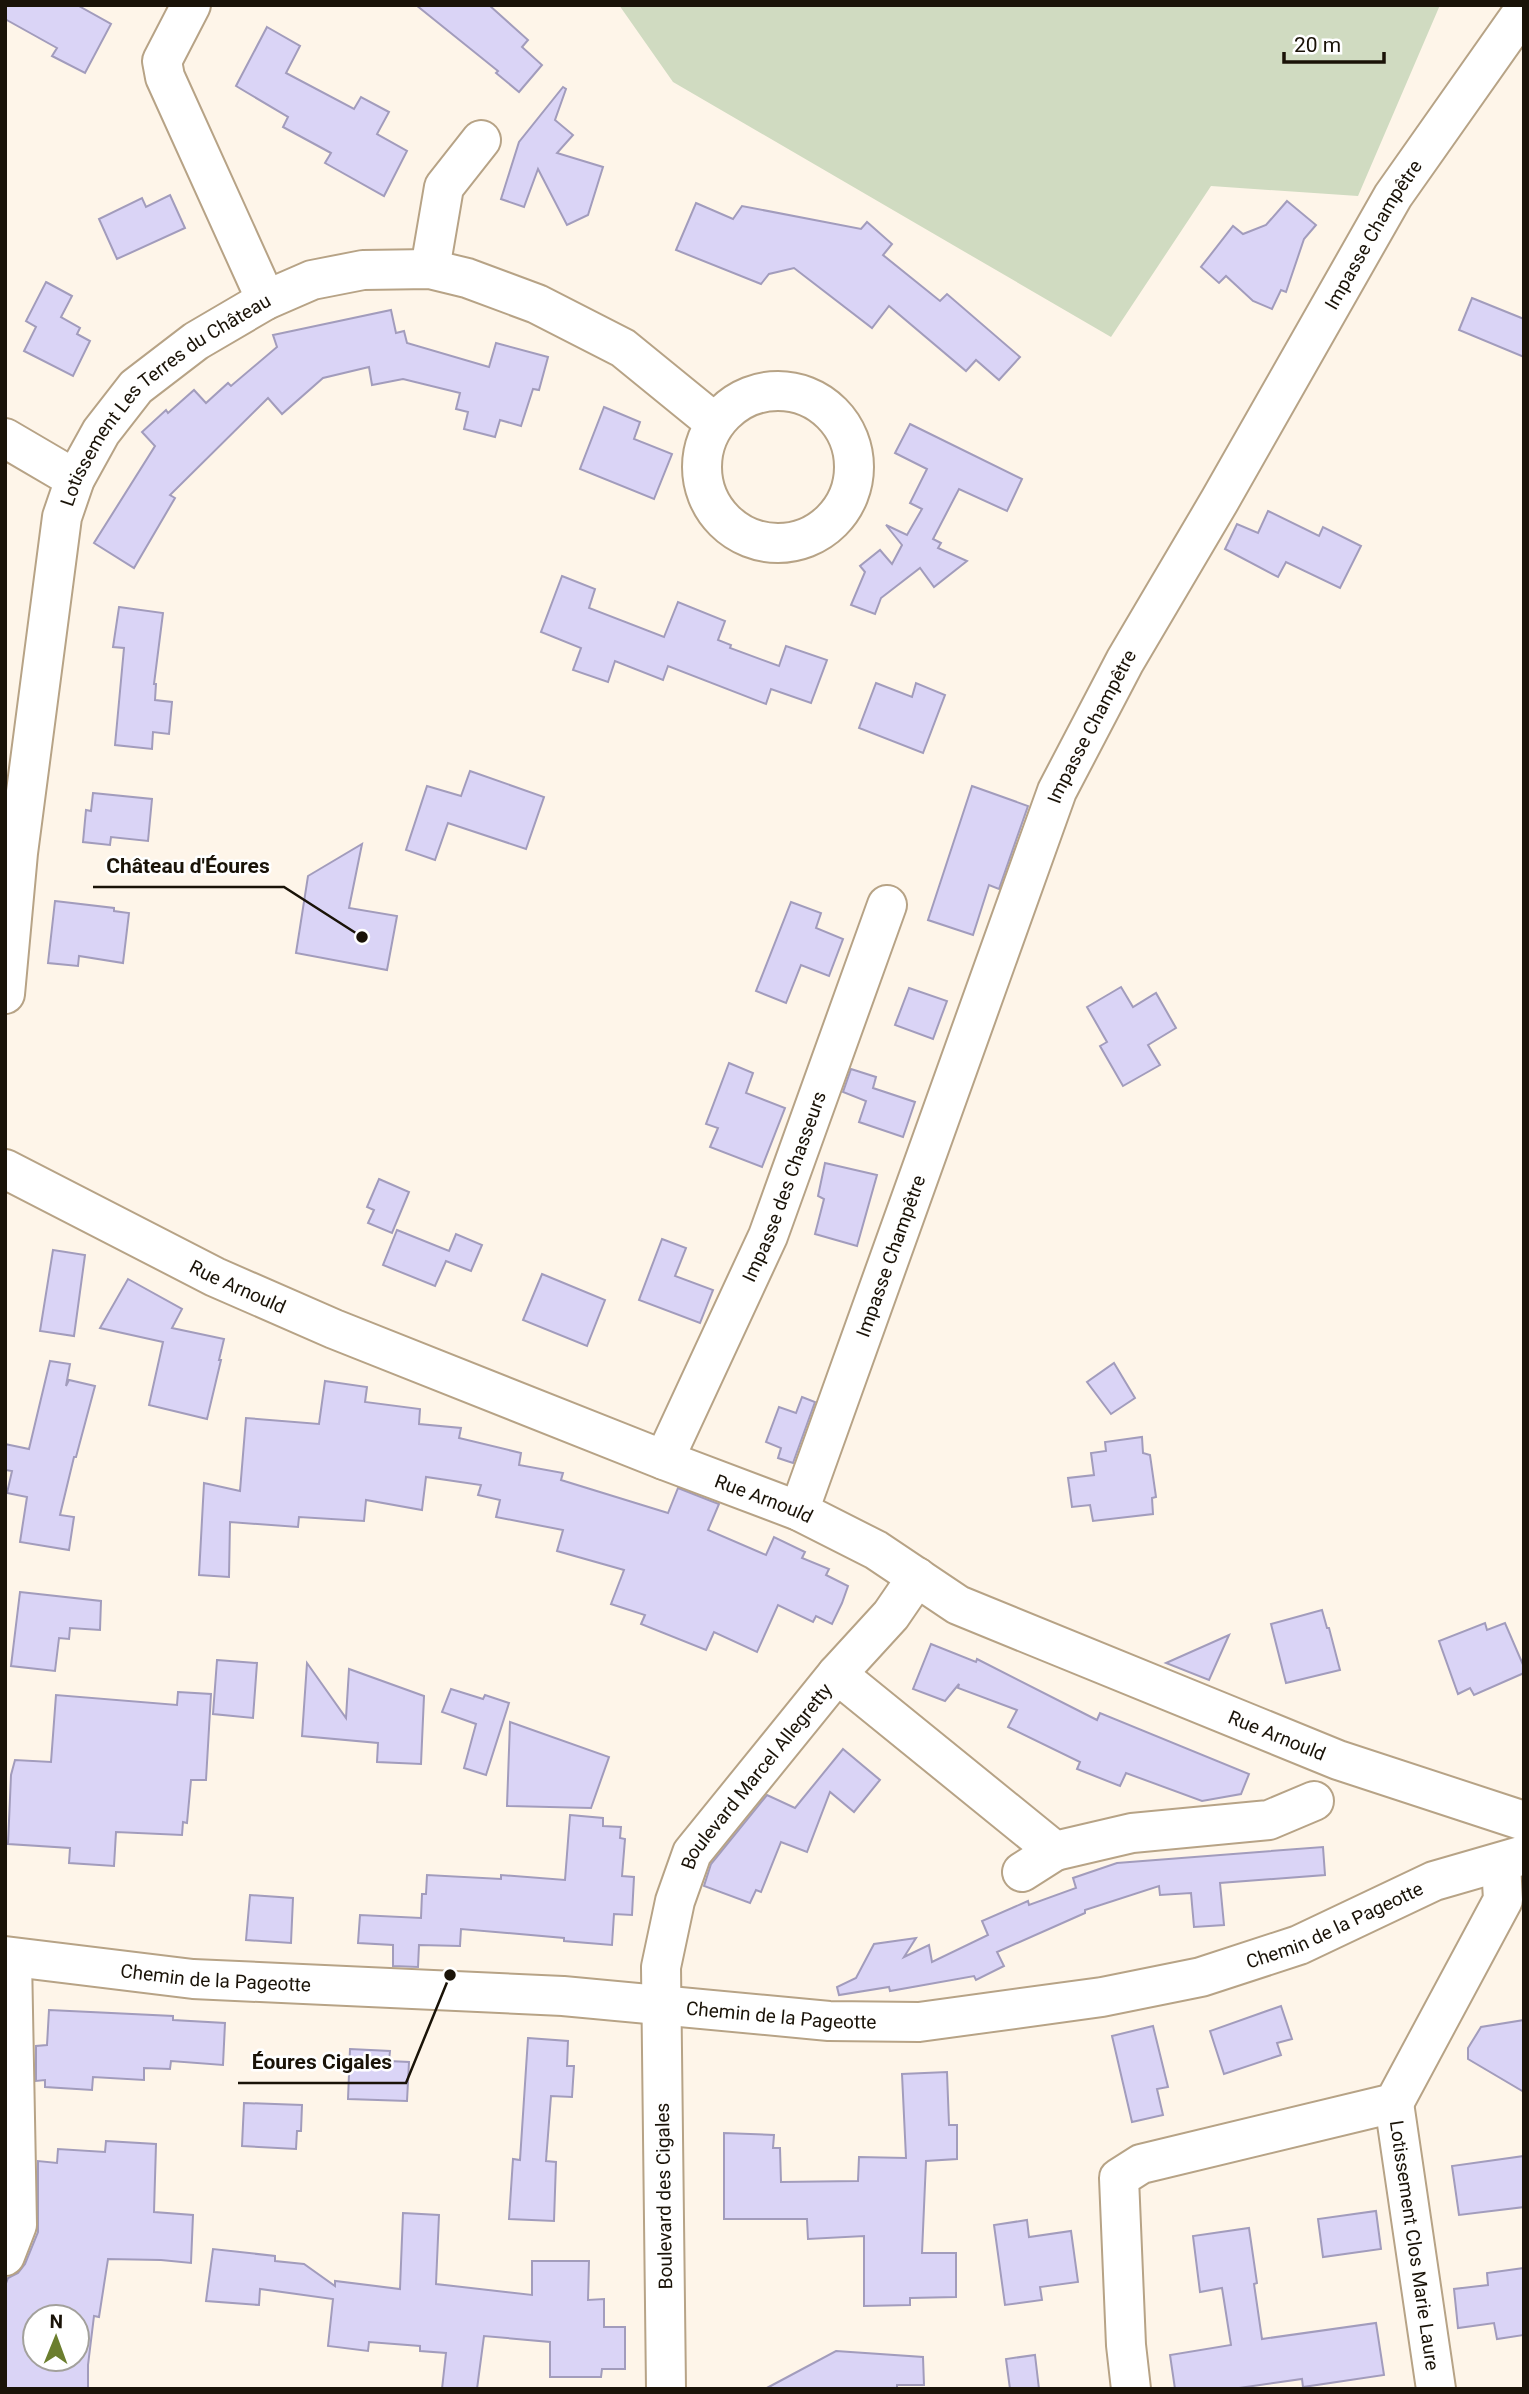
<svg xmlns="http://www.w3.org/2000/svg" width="1529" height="2394" font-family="Roboto,sans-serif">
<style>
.green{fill:#d0dbc1}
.building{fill:#dad4f6;stroke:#a29cbc;stroke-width:2;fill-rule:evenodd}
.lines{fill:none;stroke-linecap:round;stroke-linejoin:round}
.minor-casing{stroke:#b7a386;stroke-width:42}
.minor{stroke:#fff;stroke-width:38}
.labels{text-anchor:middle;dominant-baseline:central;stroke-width:5;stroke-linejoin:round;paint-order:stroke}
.street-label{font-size:19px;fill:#1a1308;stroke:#fff}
.leader{fill:none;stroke:#1a1308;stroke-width:2.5}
.callout-dot{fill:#1a1308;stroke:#fff;stroke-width:2.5}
.callout-label{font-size:21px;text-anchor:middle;font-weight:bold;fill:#1a1308;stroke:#fff;stroke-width:5;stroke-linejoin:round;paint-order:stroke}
</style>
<rect width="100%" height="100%" fill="#fef5e9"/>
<!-- green -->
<polygon class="green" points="619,5 1440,5 1358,196 1211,186 1111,337 673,82"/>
<!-- building -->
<g class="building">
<polygon points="5,5 77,5 111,24 85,73 52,56 57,48 5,19"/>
<polygon points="416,5 489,5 528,40 522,47 542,65 519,92 496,73 498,71"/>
<polygon points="267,27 300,46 286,73 354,109 361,97 389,112 377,134 407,151 384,196 325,163 331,153 283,127 288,117 236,86"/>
<polygon points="563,87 566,89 555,120 573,135 557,153 603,167 588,215 567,225 538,169 524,207 501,199 519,142"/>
<polygon points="170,195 185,228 117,259 99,219 142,198 146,207"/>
<polygon points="1287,201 1316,225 1304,239 1286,292 1281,290 1272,309 1253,301 1226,276 1219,283 1201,267 1233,226 1243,234 1266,225"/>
<polygon points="696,203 733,219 742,206 861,229 867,222 892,244 883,255 940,301 947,294 1020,357 999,380 976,360 966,371 889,306 872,328 794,268 769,274 761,284 676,250"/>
<polygon points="46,282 72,296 61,317 80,328 77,334 90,341 73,376 24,351 36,327 26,321"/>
<polygon points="1472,298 1524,319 1524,357 1459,330"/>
<polygon points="391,310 396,333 404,331 407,343 489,367 496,343 548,357 539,390 533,389 521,426 500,420 495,437 464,429 468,412 456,409 460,393 403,379 372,385 369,367 323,378 282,414 268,398 170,495 175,498 134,568 94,543 155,446 142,432 166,410 168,413 194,390 206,403 228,383 231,386 277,347 273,335"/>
<polygon points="604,407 640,422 634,439 672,454 654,499 580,469"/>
<polygon points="910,424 1022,479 1007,511 959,489 933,539 941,543 938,548 967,561 934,587 920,568 881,598 875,614 851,605 865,572 860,566 880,550 892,564 902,545 886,525 907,535 922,509 910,503 927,469 895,453"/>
<polygon points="1268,511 1319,536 1323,527 1361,546 1340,588 1286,562 1278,577 1225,549 1237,524 1258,533"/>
<polygon points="562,576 595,589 589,608 664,637 678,602 725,621 718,640 731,645 730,648 779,666 786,646 827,660 811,703 771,689 766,704 668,666 663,680 615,661 608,682 573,670 581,648 541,632"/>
<polygon points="119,607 163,613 154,684 156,684 155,700 172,702 169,734 153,732 152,749 115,745 124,648 113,647"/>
<polygon points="876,683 912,697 916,683 945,695 923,753 859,728"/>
<polygon points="470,771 544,797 526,849 448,823 435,860 406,850 427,786 461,796"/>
<polygon points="972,786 1028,806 999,889 989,885 973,935 928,920"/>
<polygon points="93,793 152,799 148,841 111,837 110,845 83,842 86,810 91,811"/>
<polygon points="362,844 349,908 397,916 387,970 296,953 308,876"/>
<polygon points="55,901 114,908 114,911 129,913 123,963 79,956 78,966 48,963"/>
<polygon points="791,902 821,913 816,928 843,939 829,976 801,965 786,1003 756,991"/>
<polygon points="1121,987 1133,1007 1156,993 1176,1028 1148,1045 1160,1065 1123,1086 1100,1046 1107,1042 1087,1007"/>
<polygon points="909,988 947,1001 933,1039 895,1025"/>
<polygon points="729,1063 753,1073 746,1093 785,1108 762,1167 710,1147 718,1128 706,1124"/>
<polygon points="851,1069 876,1077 873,1088 915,1102 903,1137 859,1122 866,1101 843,1092"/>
<polygon points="825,1163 877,1175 857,1246 815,1234 824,1199 818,1196"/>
<polygon points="379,1179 409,1192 392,1233 368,1223 374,1210 367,1207"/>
<polygon points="397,1230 449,1251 456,1234 482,1245 471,1271 446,1261 435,1286 383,1265"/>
<polygon points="662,1239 686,1248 675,1276 713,1290 700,1323 639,1300"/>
<polygon points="53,1250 85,1255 74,1336 40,1331"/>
<polygon points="542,1274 605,1300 587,1346 523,1320"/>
<polygon points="128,1279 182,1309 172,1328 224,1339 219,1360 221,1360 207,1419 149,1405 163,1342 100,1328"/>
<polygon points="50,1361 70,1364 66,1386 69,1380 95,1386 76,1457 74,1457 60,1515 74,1517 69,1550 20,1542 27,1497 7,1493 12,1471 5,1470 5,1444 29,1449"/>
<polygon points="1114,1363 1135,1398 1111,1414 1087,1382"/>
<polygon points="325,1381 367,1387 365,1402 420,1409 419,1424 461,1428 459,1438 521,1453 519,1465 563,1473 561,1480 668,1513 678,1488 711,1501 719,1504 708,1530 766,1555 774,1537 805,1552 802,1558 829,1569 826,1575 848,1586 842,1603 832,1624 816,1616 813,1622 778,1605 757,1652 714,1632 706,1650 641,1624 645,1615 611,1604 624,1570 557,1551 563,1530 496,1517 500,1500 478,1495 481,1485 426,1477 422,1510 366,1500 364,1521 299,1517 298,1527 230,1522 229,1577 199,1575 204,1483 240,1491 246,1418 319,1424"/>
<polygon points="802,1397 815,1402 793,1463 778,1458 781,1448 766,1442 779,1407 796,1413"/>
<polygon points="1142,1437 1143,1453 1150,1455 1156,1497 1152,1498 1153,1514 1093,1521 1090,1505 1072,1507 1068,1478 1094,1475 1091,1453 1106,1451 1105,1442"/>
<polygon points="20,1592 101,1601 100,1630 70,1628 69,1639 59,1638 55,1671 11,1666"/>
<polygon points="1322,1610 1327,1628 1329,1628 1340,1670 1286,1683 1271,1624"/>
<polygon points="1485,1623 1487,1630 1505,1623 1524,1667 1524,1673 1474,1695 1470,1688 1458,1694 1439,1641"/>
<polygon points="1229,1635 1209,1680 1166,1663"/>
<polygon points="931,1644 976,1662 977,1659 1097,1720 1100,1713 1249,1774 1241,1794 1202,1801 1126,1773 1120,1786 1077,1769 1080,1762 1008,1727 1017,1710 958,1688 959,1684 945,1701 913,1689"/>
<polygon points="217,1660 257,1663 253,1718 213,1714"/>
<polygon points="307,1663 346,1718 349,1669 424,1696 421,1764 377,1762 378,1743 302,1736"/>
<polygon points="451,1689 483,1699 485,1695 509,1703 486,1775 464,1768 476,1724 442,1712"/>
<polygon points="178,1692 211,1694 206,1780 191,1780 187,1823 183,1822 182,1835 116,1832 114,1866 69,1863 70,1848 8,1844 11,1775 15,1760 51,1762 56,1695 177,1705"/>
<polygon points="510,1722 609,1757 591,1808 507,1806"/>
<polygon points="843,1749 880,1780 854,1812 830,1792 807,1852 781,1842 761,1892 756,1890 750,1903 704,1886 711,1864 767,1795 795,1808"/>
<polygon points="570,1815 603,1818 603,1826 621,1827 620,1838 625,1839 622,1876 634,1877 632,1915 614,1914 612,1945 564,1941 564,1938 461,1929 460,1946 419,1945 418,1967 393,1966 393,1945 358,1943 360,1915 421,1918 422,1894 426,1894 427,1875 501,1879 501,1875 565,1880"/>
<polygon points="1323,1847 1325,1875 1220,1883 1224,1925 1194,1927 1191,1893 1160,1895 1159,1886 1085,1910 1085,1913 997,1952 1004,1966 976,1980 974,1976 890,1991 889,1987 839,1995 837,1987 856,1978 874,1944 916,1938 904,1957 929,1945 932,1962 988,1935 982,1921 1028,1901 1029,1905 1076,1888 1073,1878 1117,1863"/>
<polygon points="250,1895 293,1898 291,1943 246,1940"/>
<polygon points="1281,2006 1292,2039 1277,2043 1281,2055 1224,2074 1210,2031"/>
<polygon points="49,2010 173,2016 173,2020 225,2023 223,2065 171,2061 170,2069 144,2068 144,2080 93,2077 92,2090 45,2087 45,2080 36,2081 36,2046 47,2045"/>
<polygon points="1524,2020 1524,2092 1468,2059 1468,2048 1481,2027"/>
<polygon points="1153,2026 1168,2087 1157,2089 1163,2115 1132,2122 1112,2036"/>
<polygon points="528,2038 568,2041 567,2066 574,2066 572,2097 551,2096 546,2161 556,2162 554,2221 509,2219 513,2159 520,2160"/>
<polygon points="350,2049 390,2051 389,2061 409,2062 407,2101 348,2099"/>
<polygon points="947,2072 949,2125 957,2125 957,2159 926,2161 922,2253 956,2253 956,2297 910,2298 910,2305 864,2306 864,2236 808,2239 807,2219 724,2219 724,2133 774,2135 773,2148 780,2148 781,2182 858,2181 859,2157 906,2158 902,2074"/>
<polygon points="244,2103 302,2105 301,2131 297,2131 296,2149 242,2146"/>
<path d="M106,2141L156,2144L154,2212L193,2215L191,2263L161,2260L108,2259L99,2317L94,2316L88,2365V2389H5V2286L8,2278L18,2273L25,2264L38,2232V2161L57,2163L58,2149L105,2152ZM35,2317H77V2359H35Z"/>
<polygon points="1524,2156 1524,2207 1459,2215 1452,2166"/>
<polygon points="1376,2211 1381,2249 1323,2257 1318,2219"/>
<polygon points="403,2213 439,2215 436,2284 532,2295 532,2261 589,2261 588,2300 604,2299 604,2327 625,2327 625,2369 602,2369 601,2377 550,2377 550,2342 484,2336 477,2389 442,2389 446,2353 420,2351 420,2346 369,2342 368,2351 328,2346 333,2299 260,2289 259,2305 206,2301 213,2249 275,2256 275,2261 304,2264 335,2286 335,2281 400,2289"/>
<polygon points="1027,2220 1029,2237 1071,2231 1078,2282 1040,2287 1042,2300 1005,2305 994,2225"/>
<polygon points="1249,2228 1257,2283 1254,2284 1262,2339 1376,2323 1384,2375 1303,2387 1302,2379 1232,2389 1175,2389 1170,2355 1231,2345 1222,2288 1200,2292 1193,2236"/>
<polygon points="1524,2268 1524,2335 1497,2339 1494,2323 1458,2328 1454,2289 1488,2285 1487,2273"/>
<polygon points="836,2351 923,2357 924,2385 897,2385 897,2389 765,2389"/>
<polygon points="1035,2355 1039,2389 1010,2389 1006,2359"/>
</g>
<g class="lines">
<!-- minor casing -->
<g class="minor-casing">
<g id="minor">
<polyline points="191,5 162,61 165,77 266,300"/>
<polyline points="430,269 444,187 481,140"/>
<circle cx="778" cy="467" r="76"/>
<polyline points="5,438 75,479"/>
<path id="s1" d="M5,994L18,853L62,517L75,479L101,432L136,387L196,341L266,300L312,280L363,270L430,269L467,278L537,304L623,348L715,423"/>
<path id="s2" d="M5,1169L215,1277L334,1329L664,1460L799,1511L876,1550L958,1605L1338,1760L1524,1821"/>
<path id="s3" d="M664,1460L768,1236L887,905"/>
<path id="s4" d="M799,1511L1057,791L1125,661L1220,500L1393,196L1524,10"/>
<polyline points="837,1674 1055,1851 1132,1833 1269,1820 1314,1801"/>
<polyline points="1022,1872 1055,1851"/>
<path id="s5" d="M5,1956L193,1979L563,1996L829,2021L919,2022L1102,1997L1201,1977L1299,1945L1434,1881L1524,1855"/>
<path id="s6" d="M1394,2103L1436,2389"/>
<polyline points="5,2256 17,2225 12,1958"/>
<path id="s7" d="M666,2389L661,1967L675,1901L692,1853L837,1674L891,1615L917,1577"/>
<polyline points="1131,2389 1126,2345 1119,2178 1141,2164 1394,2103 1503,1900 1501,1863"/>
</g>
</g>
<!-- minor -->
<use href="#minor" class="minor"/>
</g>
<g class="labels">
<!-- street labels -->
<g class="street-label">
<text stroke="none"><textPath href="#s4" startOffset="1405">Impasse Champêtre</textPath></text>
<text stroke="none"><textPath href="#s1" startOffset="642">Lotissement Les Terres du Château</textPath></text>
<text stroke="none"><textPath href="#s4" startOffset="838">Impasse Champêtre</textPath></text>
<text stroke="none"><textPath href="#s3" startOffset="299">Impasse des Chasseurs</textPath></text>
<text stroke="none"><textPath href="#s4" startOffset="271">Impasse Champêtre</textPath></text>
<text stroke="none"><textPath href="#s2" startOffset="261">Rue Arnould</textPath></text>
<text stroke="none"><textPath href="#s2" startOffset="828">Rue Arnould</textPath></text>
<text stroke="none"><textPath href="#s2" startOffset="1395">Rue Arnould</textPath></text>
<text stroke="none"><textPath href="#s7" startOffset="640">Boulevard Marcel Allegretty</textPath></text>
<text stroke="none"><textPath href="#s5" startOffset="1346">Chemin de la Pageotte</textPath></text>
<text stroke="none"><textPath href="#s5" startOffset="212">Chemin de la Pageotte</textPath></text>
<text stroke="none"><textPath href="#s5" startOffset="779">Chemin de la Pageotte</textPath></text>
<text transform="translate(664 2196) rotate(-91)">Boulevard des Cigales</text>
<text stroke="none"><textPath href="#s6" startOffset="144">Lotissement Clos Marie Laure</textPath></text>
</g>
</g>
<!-- callouts -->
<path class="leader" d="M362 937L284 887H93M450 1975L406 2083H238"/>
<g class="callout-dot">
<circle cx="362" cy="937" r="7"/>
<circle cx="450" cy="1975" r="7"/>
</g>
<g class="callout-label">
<text x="188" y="873">Château d'Éoures</text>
<text x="322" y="2069">Éoures Cigales</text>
</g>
<!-- border -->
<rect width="1529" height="2394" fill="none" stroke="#1a1308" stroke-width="14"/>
<!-- north arrow -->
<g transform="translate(56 2338) rotate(1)"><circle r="33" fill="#ffffff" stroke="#a3a19c" stroke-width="2"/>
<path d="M0-5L12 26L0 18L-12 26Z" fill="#6b7e2e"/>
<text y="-10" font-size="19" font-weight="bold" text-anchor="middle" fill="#1a1308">N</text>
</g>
<!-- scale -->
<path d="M1284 52v10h100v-10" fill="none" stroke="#1a1308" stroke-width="3.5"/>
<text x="1294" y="52" font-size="21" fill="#1a1308" stroke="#ffffff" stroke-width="5" paint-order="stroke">20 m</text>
</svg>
